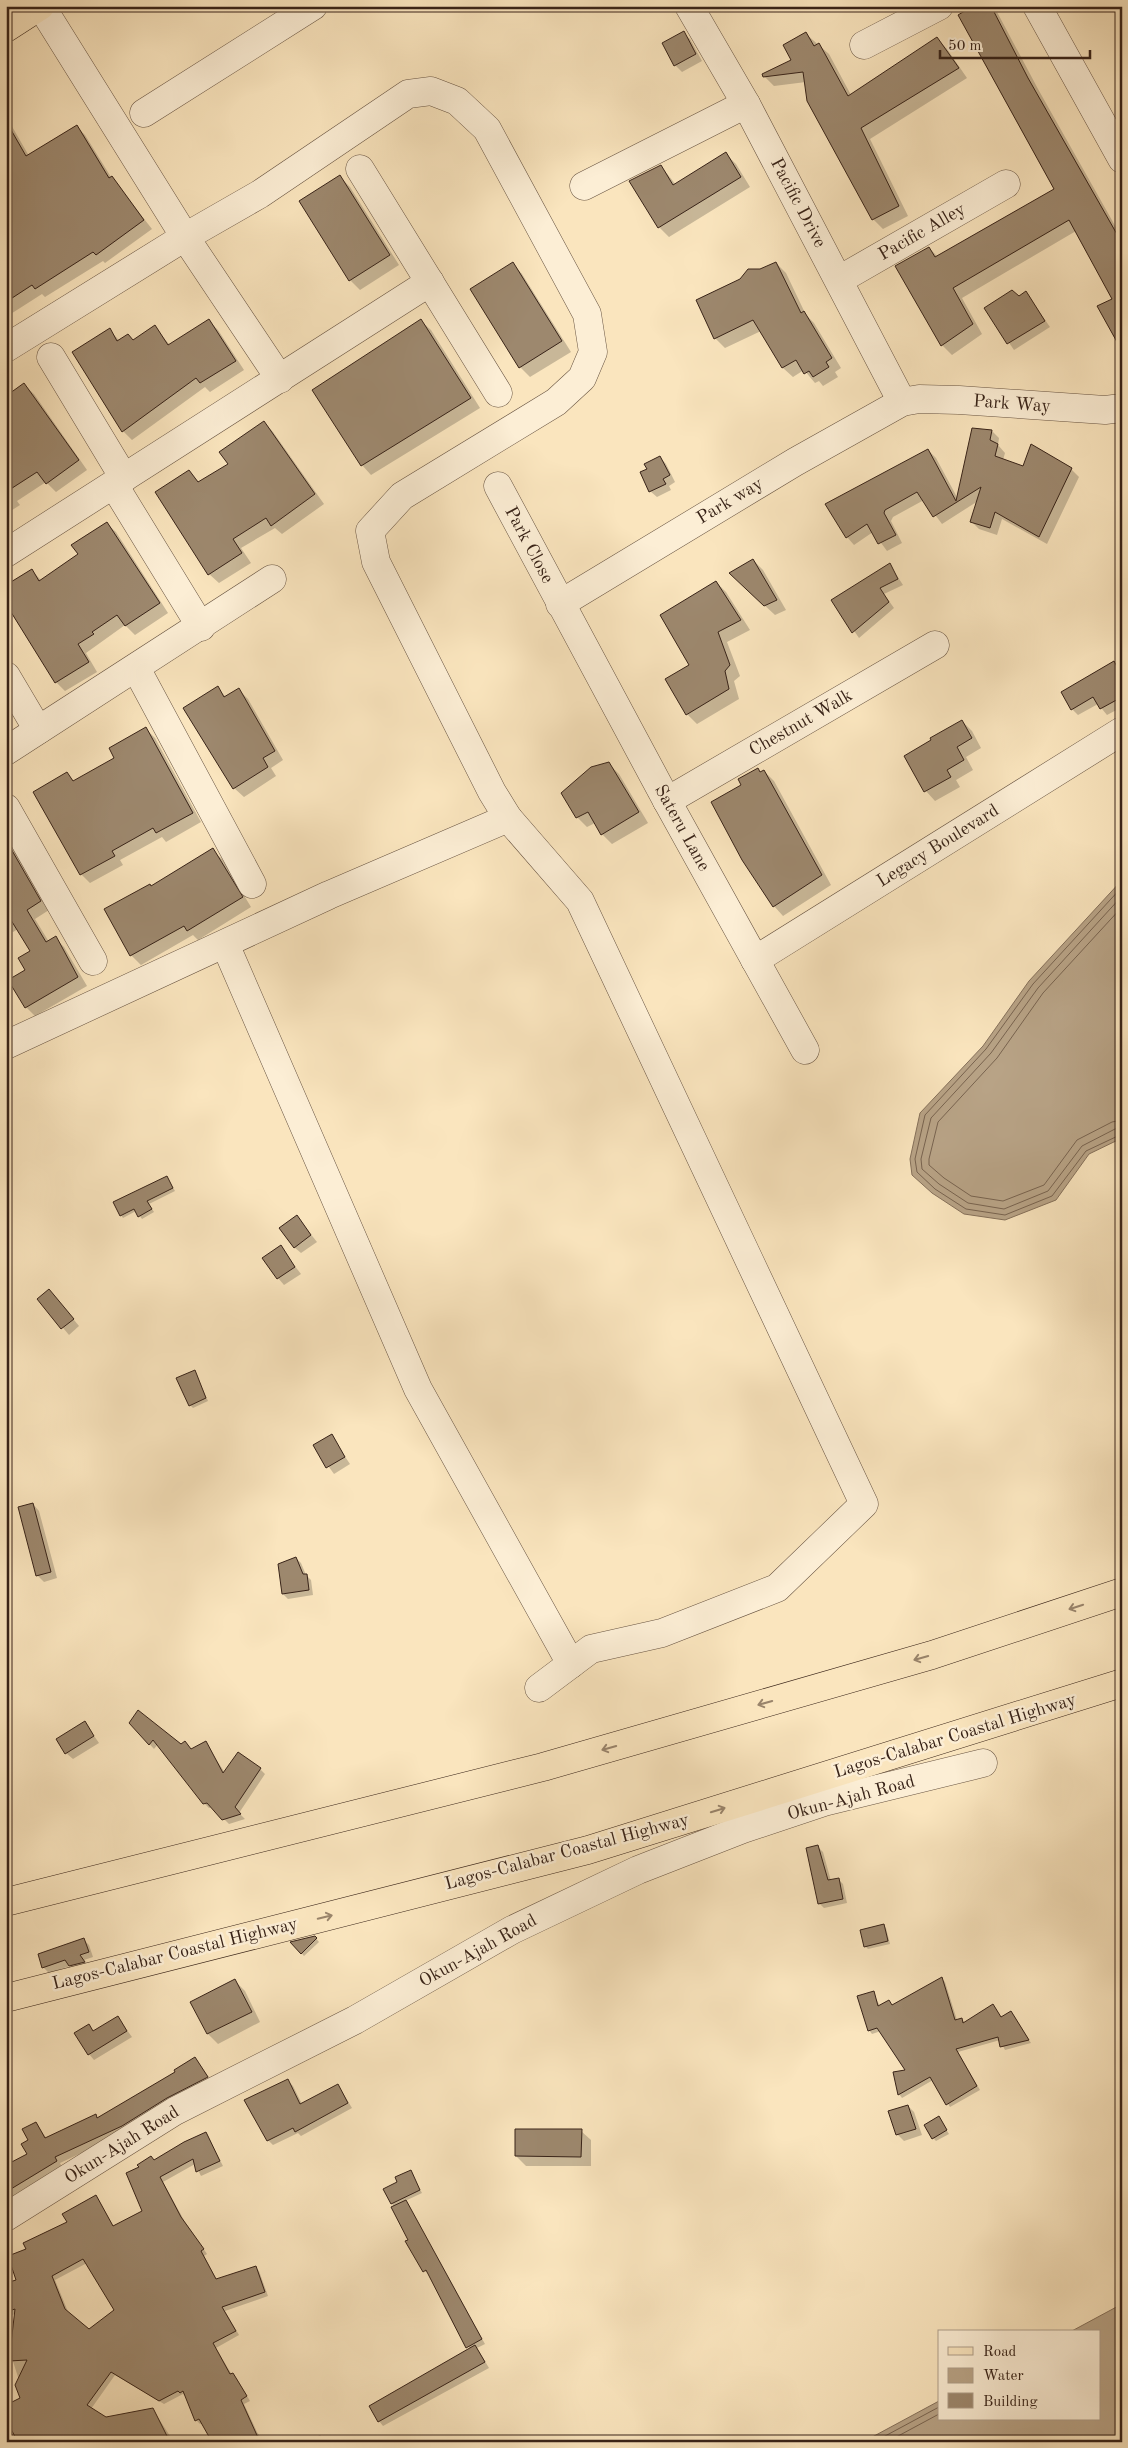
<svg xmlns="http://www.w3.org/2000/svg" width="1128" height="2448" font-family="'Old Standard TT',serif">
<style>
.water{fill:#b8a386;stroke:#85705a}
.shadow{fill:#0003;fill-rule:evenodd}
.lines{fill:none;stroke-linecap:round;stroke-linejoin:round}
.shore{stroke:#78634f;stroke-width:1}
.building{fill:#9d886e;stroke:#382318;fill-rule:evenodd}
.minor-casing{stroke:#685442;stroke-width:29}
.major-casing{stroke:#382318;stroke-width:29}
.highway-casing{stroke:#382318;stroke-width:29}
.minor{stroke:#fceed5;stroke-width:28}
.major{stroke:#fae5be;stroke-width:28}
.highway{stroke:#fae5be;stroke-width:28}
.oneway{stroke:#99846b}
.labels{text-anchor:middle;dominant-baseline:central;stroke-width:5;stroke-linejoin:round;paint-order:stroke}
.street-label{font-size:18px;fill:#382318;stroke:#fceed5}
</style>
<rect width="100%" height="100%" fill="#fae5be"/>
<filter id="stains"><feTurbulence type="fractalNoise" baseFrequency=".004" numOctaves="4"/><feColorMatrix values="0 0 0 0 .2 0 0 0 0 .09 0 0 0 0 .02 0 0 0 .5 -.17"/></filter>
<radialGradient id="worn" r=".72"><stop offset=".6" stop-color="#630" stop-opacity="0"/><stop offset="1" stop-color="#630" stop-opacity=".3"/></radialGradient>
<!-- water -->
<g class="water">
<polygon points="1122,880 1122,1138 1089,1154 1056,1200 1005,1220 964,1214 932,1193 912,1175 910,1159 920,1113 983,1046 1029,981"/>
<polygon points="1122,2304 1122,2442 863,2442 939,2401 939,2419 1099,2419 1099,2332 1070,2332"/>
</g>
<!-- shadow -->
<g class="shadow">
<polygon points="975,6 993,6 996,10 1038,89 1122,238 1122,348 1114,299 1076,231 962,298 982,334 952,355 942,345 929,248 938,257 1055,190"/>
<polygon points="683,33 690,39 702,61 682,72 676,66 663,44"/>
<polygon points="806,34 829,54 851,95 937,39 947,49 967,78 870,139 908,216 883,229 873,219 806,82 774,86 764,76 793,60"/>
<polygon points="6,116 29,156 76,126 85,135 111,177 152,229 105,263 103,261 45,297 42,294 6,317"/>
<polygon points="726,154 736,164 750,187 669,237 659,227 661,166 676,185"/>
<polygon points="340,177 350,187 399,265 360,290 350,280"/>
<polygon points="776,263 786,273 806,315 814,323 841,368 835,372 838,377 823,386 819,381 815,383 804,370 793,377 783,368 761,331 725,348 715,338 761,270"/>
<polygon points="513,264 522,274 571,352 530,377 520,367"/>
<polygon points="1026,293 1050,327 1014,350 985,308"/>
<polygon points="209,321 218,330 244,370 210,392 205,387 132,440 123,431 109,330 120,341 134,341 154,327 170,345"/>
<polygon points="421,321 431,330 480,408 371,475 362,465"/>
<polygon points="24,385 34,394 87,470 56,492 46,482 17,501 20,505 6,514 6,397"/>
<polygon points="264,422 273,432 324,504 282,534 275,528 241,548 251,563 219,583 209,574 189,472 200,483 230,465"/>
<polygon points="992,431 999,438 998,445 1005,453 1003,460 1024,468 1071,469 1079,477 1047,544 1002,519 997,535 979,529 972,522 978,501 942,524 924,500 893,517 891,521 902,543 887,551 873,532 854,545 847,537 928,450 936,458 958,499"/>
<polygon points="660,457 666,464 675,482 669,486 671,490 657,497 650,491 648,470"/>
<polygon points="106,523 116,532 168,613 135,635 125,625 86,653 97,672 65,691 56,682 32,571 41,580 79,555"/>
<polygon points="753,560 763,570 786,610 775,615 740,583"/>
<polygon points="890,565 903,585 884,594 894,608 859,638 833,600"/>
<polygon points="716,582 726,592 750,630 727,642 740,676 734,681 739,699 697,724 687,714 690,666"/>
<polygon points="1113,663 1122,673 1122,707 1107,715 1098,704 1078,715 1072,709"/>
<polygon points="217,688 226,697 239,690 248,699 283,760 271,768 276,776 244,797 234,788"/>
<polygon points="6,704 12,714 6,718"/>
<polygon points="962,721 972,731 981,748 966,757 973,770 956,780 960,787 935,801 926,791 906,756"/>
<polygon points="146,729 155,738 201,822 166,842 162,837 120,860 123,865 90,883 81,874 67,774 75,782 116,759"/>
<polygon points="609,764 619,774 648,823 612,844 602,834 595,823 587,827 577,817"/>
<polygon points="757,769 761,773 764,771 774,781 831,885 783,916 774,906 743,786"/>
<polygon points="6,837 49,910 35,919 49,942 55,938 64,947 87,986 35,1016 26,1007 27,971 32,951 18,929 13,932 6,925"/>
<polygon points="212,850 222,859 251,907 198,940 193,935 141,965 131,955 106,910 152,887"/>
<polygon points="167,1177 175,1191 149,1204 154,1212 142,1219 136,1211 123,1218 121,1215"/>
<polygon points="297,1217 317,1242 301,1253 294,1247"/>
<polygon points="280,1247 301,1274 284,1285 278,1278"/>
<polygon points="55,1297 79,1326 69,1335 39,1299"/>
<polygon points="195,1372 208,1401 193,1408 190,1405"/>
<polygon points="331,1436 350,1464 334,1474 314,1446"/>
<polygon points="33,1504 39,1511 57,1578 44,1582 37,1575"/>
<polygon points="296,1558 301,1563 306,1575 311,1580 313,1595 288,1599 283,1594"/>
<polygon points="138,1711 181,1746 192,1750 205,1742 225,1773 260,1769 265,1774 239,1813 245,1819 229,1824 212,1807 209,1808 204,1803 158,1744 154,1749 130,1723"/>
<polygon points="85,1723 99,1743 73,1759 66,1753"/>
<polygon points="818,1847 823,1852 831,1881 838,1879 843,1884 847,1903 824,1908 819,1903"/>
<polygon points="883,1925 886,1928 890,1944 868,1949 865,1946"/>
<polygon points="315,1937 319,1942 304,1956 292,1943"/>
<polygon points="84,1940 89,1945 93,1957 84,1960 89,1967 75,1971 70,1966 49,1973 44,1968 39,1955"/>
<polygon points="942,1979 945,1982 957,2020 962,2019 965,2023 993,2006 1002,2018 1011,2012 1031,2043 1005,2050 1000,2040 958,2052 980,2090 950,2107 933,2080 902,2098 899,2094 907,2071 881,2031 872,2034 869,2030 873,1993 880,2006 892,2005"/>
<polygon points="235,1981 245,1991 260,2022 218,2044 208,2034 192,2003"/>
<polygon points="118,2018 132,2037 94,2060 89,2054 89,2026 95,2032"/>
<polygon points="195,2058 213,2083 128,2131 60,2163 62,2167 6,2201 6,2167 28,2154 30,2141 36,2123 47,2139 95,2116 98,2118 177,2072"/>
<polygon points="288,2081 293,2086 302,2104 338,2085 352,2108 301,2136 298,2133 273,2145 268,2140"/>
<polygon points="908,2106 914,2112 922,2135 904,2141 897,2134"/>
<polygon points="939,2118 949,2134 936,2141 933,2138"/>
<polygon points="581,2131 591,2140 591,2166 526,2166 516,2156"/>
<path d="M206,2134L223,2166L201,2176L195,2164L163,2182L185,2222L207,2254L204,2256L217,2280L255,2267L259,2271L268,2296L225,2311L239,2335L216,2348L232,2375L237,2379L250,2401L244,2404L257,2432L264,2442H214L203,2423L200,2424L196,2420L186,2396L183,2394L164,2404L115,2375L91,2409L106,2418L153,2410L174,2442H19L15,2434L6,2440V2410L32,2421L11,2355L15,2314L6,2317V2285L17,2281L28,2250L69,2223L96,2197L114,2227L144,2212L155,2161ZM87,2263L116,2311L89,2331L69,2314L55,2280Z"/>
<polygon points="410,2171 422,2193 405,2201 485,2344 477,2348 489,2368 383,2426 379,2421 470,2349 430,2274 424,2271 392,2203 399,2182"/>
<polygon points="320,2435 326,2442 306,2442"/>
</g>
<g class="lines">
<!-- shore -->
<g class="shore">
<polyline points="1122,887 1033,984 986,1049 925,1115 915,1159 917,1172 935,1189 966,1209 1005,1215 1052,1196 1086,1151 1122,1134"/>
<polyline points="1122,896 1038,988 991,1053 931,1118 921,1159 922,1169 939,1184 968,1203 1004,1209 1048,1191 1082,1146 1115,1129 1122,1127"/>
<polyline points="1122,907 1043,993 997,1058 938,1122 929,1159 929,1165 944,1178 971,1196 1003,1201 1044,1185 1077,1140 1112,1122 1122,1120"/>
<polyline points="874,2442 939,2407"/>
<polyline points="887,2442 939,2414"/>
</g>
</g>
<!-- building -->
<g class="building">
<polygon points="973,6 991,6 1028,78 1122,243 1122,351 1097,306 1112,299 1069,220 953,288 973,324 941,346 895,266 929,247 935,257 1054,189 958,15"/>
<polygon points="684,31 696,54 674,66 662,43"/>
<polygon points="806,32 814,46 819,43 848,96 937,37 959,68 861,128 899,206 872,220 807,101 803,72 763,77 762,74 791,60 783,45"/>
<polygon points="6,121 26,156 77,125 109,178 112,176 144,220 96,255 93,252 35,289 32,285 6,302"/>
<polygon points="726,152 741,177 658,228 629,181 661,165 673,185"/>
<polygon points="340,175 390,255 349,281 299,201"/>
<polygon points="513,262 562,341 519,368 470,289"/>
<polygon points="776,262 801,313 804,311 832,358 826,362 829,367 813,377 809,371 804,374 796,360 782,368 753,320 714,339 696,300 740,279 748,269 760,269"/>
<polygon points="1012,290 1019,296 1026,291 1045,321 1007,344 984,308"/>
<polygon points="209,319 236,361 200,383 196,378 122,432 72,352 110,328 117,341 128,334 133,340 155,325 168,345"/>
<polygon points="421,319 471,398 361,466 312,390"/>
<polygon points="24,383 79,460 46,484 37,472 6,492 6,396"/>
<polygon points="264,421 315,494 271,526 266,518 233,539 242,553 208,575 155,492 189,470 198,482 228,464 219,452"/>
<polygon points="972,428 992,430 990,440 998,444 995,456 1023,466 1031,444 1072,468 1039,537 995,512 990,528 970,522 981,487 933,517 917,492 885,510 884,513 896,535 878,544 867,524 846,538 825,504 928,449 956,501"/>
<polygon points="660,456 670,475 663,479 666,484 649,492 640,472 647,469 644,464"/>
<polygon points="107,522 160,603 125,626 117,615 92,632 94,634 78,644 89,662 55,683 6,604 6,585 32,569 39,581 78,554 71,545"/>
<polygon points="753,559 777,600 764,606 729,573"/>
<polygon points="890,563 898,579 880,588 889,602 852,633 831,600"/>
<polygon points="716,581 741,620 718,632 730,665 725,671 729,689 686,715 665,679 689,665 660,615"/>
<polygon points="1114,661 1122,676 1122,697 1100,709 1093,697 1071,710 1061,692"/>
<polygon points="218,686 224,697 239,688 275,751 263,758 268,767 233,789 183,708"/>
<polygon points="962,720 972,738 957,747 964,760 947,770 951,777 924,792 904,756 931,740 930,738"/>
<polygon points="146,727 193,813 156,833 153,828 112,851 115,856 80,875 33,792 67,772 73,781 114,758 109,748"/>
<polygon points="609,762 639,812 601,835 588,812 576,818 561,793 591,767"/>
<polygon points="758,768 760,772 764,770 822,875 773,907 742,860 711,802 741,785 738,779"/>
<polygon points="6,840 41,901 27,910 46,942 56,936 78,977 25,1008 8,980 25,970 18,958 30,951 6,912"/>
<polygon points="213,848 243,897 187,931 184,926 130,956 104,909 150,884 151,886"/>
<polygon points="167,1176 173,1188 147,1201 152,1209 138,1217 134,1209 120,1216 113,1202"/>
<polygon points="297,1215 311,1235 294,1248 279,1228"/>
<polygon points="281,1245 295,1267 277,1279 262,1258"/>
<polygon points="49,1289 74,1319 61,1329 37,1299"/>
<polygon points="195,1370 206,1398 189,1406 176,1378"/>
<polygon points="332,1434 345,1457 326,1468 313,1445"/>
<polygon points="33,1503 51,1572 36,1576 18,1507"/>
<polygon points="296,1557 303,1574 307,1574 309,1590 282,1594 278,1564"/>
<polygon points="138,1710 181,1744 185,1741 191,1749 206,1741 223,1773 238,1752 261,1768 235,1807 241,1814 222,1820 207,1803 203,1804 153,1740 149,1745 129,1723"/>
<polygon points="85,1721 94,1736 65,1754 56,1739"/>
<polygon points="818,1845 828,1880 839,1878 843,1899 818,1904 806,1848"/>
<polygon points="884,1924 888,1941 864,1947 860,1930"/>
<polygon points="315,1936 317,1938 301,1954 290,1942"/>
<polygon points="84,1938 89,1952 80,1955 85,1962 69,1966 65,1960 42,1968 38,1954"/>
<polygon points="942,1977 955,2020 962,2018 963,2023 993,2004 1001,2017 1011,2011 1029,2040 1000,2047 998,2037 956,2049 977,2086 946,2105 930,2077 898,2095 893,2072 905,2070 877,2028 868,2031 857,1996 874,1991 878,2006 889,2000 892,2005"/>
<polygon points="235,1979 252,2012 207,2034 190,2002"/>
<polygon points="118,2016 127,2031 88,2055 74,2033 89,2024 93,2031"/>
<polygon points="195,2057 208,2077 167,2098 122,2126 55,2157 57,2161 6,2192 6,2165 27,2154 21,2144 28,2140 22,2129 36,2122 45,2138 96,2114 97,2118 175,2072 174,2070"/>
<polygon points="288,2079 300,2104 338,2084 348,2103 295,2132 293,2128 267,2141 244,2100"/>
<polygon points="908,2105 916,2129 896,2135 888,2111"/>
<polygon points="939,2116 947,2130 932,2139 924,2125"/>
<polygon points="515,2129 582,2129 581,2157 515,2156"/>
<path d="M206,2132L220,2161L196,2172L193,2159L160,2177L181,2217L204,2249L201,2251L216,2279L256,2266L265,2292L222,2307L236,2331L213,2343L230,2374L233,2373L247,2396L241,2400L260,2442H212L199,2419L195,2421L183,2391L180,2393L178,2391L159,2401L111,2372L87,2405L106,2417L153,2408L170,2442H18L6,2420V2405L20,2398L15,2385L27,2360L9,2361L15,2309L6,2312V2283L16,2280L8,2256L26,2249L23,2243L67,2222L62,2214L96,2195L113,2226L142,2211L126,2173L139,2167L137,2165L151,2156L154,2160L184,2142ZM83,2259L114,2310L89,2329L65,2309L52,2276Z"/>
<polygon points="411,2170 420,2190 391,2204 383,2189 397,2182 395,2177"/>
<polygon points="406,2200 482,2339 466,2348 426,2270 423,2272 405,2241 408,2240 391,2207"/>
<polygon points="475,2345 485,2362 378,2422 369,2406"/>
</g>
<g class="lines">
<!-- minor casing -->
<g class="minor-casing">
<g id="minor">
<polyline points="41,6 185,237 280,379"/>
<polyline points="689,6 746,104 902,402"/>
<polyline points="1037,6 1122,159"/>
<polyline points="864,45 939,6"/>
<polyline points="144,113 313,6"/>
<polyline points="360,169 498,393"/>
<polyline points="584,186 746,104"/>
<polyline points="839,280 1006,184"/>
<polyline points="6,348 185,237 260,194 408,94 431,91 457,101 487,129 587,314 593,352 582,378 556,402 402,496 370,531 376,562 492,792 508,818 580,901 864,1504 777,1588 662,1633 591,1649 539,1688"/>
<polyline points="51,357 124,478"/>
<polyline points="114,485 201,627"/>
<polyline points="498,486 667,801 805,1050"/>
<polyline points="6,553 430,282"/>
<polyline points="560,604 795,462 902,402 919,399 959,400 1105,410 1122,408"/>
<polyline points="136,668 252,884"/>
<polyline points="6,676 38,730"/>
<polyline points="6,751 272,579"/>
<polyline points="667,801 935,645"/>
<polyline points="6,808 93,961"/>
<polyline points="225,944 418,1389 571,1664"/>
<polyline points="755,960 1122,731"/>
<polyline points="6,1045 329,895 508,818"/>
<polyline points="6,2217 175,2111 355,2020 512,1930 638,1870 743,1829 824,1802 983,1763"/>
</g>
</g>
<!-- major casing -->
<g class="major-casing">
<polyline id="major" points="6,28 40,6"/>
</g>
<!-- highway casing -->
<g class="highway-casing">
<g id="highway">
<polyline points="6,1902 543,1767 932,1655 1122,1592"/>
<polyline points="6,1998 588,1850 1122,1683"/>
</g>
</g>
<!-- minor -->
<use href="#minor" class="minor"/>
<!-- major -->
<use href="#major" class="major"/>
<!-- highway -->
<use href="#highway" class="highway"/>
</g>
<!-- one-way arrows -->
<defs><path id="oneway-shaft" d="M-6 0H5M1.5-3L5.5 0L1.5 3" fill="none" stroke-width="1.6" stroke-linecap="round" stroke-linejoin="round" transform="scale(1.25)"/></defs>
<g class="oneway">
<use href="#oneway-shaft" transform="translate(1076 1607) rotate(162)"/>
<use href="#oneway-shaft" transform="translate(921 1658) rotate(164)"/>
<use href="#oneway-shaft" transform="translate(765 1703) rotate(164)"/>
<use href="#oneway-shaft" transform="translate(609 1748) rotate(164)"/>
<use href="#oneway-shaft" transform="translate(718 1810) rotate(-17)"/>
<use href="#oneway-shaft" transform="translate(325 1917) rotate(-14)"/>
</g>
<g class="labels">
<!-- street labels -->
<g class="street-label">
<text transform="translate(798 203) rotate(62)">Pacific Drive</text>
<text transform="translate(922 232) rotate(-30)">Pacific Alley</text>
<text transform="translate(1012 404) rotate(4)">Park Way</text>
<text transform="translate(730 501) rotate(-31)">Park way</text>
<text transform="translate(529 545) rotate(62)">Park Close</text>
<text transform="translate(801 723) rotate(-30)">Chestnut Walk</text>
<text transform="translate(682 828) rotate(61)">Sateru Lane</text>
<text transform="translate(938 846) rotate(-32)">Legacy Boulevard</text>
<text transform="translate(955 1736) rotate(-17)">Lagos-Calabar Coastal Highway</text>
<text transform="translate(851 1798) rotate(-15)">Okun-Ajah Road</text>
<text transform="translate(567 1852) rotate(-15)">Lagos-Calabar Coastal Highway</text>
<text transform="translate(478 1951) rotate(-29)">Okun-Ajah Road</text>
<text transform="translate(175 1954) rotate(-14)">Lagos-Calabar Coastal Highway</text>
<text transform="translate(122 2145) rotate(-32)">Okun-Ajah Road</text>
</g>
</g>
<!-- margin -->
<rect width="1128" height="2448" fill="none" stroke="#fae5be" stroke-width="25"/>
<rect x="8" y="8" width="1113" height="2433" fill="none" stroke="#382318" stroke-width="2.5"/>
<rect x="12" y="12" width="1103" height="2423" fill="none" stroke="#382318"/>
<!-- legend -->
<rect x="938" y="2330" width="162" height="90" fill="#fceed5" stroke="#ae9d89"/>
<rect x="948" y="2347" width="25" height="8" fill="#fae5be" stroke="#ae9d89"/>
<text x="983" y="2356" font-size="15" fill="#382318">Road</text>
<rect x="948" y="2368" width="25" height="15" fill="#b8a386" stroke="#ae9d89"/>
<text x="983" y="2380" font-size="15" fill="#382318">Water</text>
<rect x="948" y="2393" width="25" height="15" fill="#9d886e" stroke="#ae9d89"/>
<text x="983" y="2406" font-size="15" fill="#382318">Building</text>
<!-- scale -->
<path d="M940 50v8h150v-8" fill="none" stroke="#382318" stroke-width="2.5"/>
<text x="948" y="50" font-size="15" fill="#382318" stroke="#fceed5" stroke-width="4" paint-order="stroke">50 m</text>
<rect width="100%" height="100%" filter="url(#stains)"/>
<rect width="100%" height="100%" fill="url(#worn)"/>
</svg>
